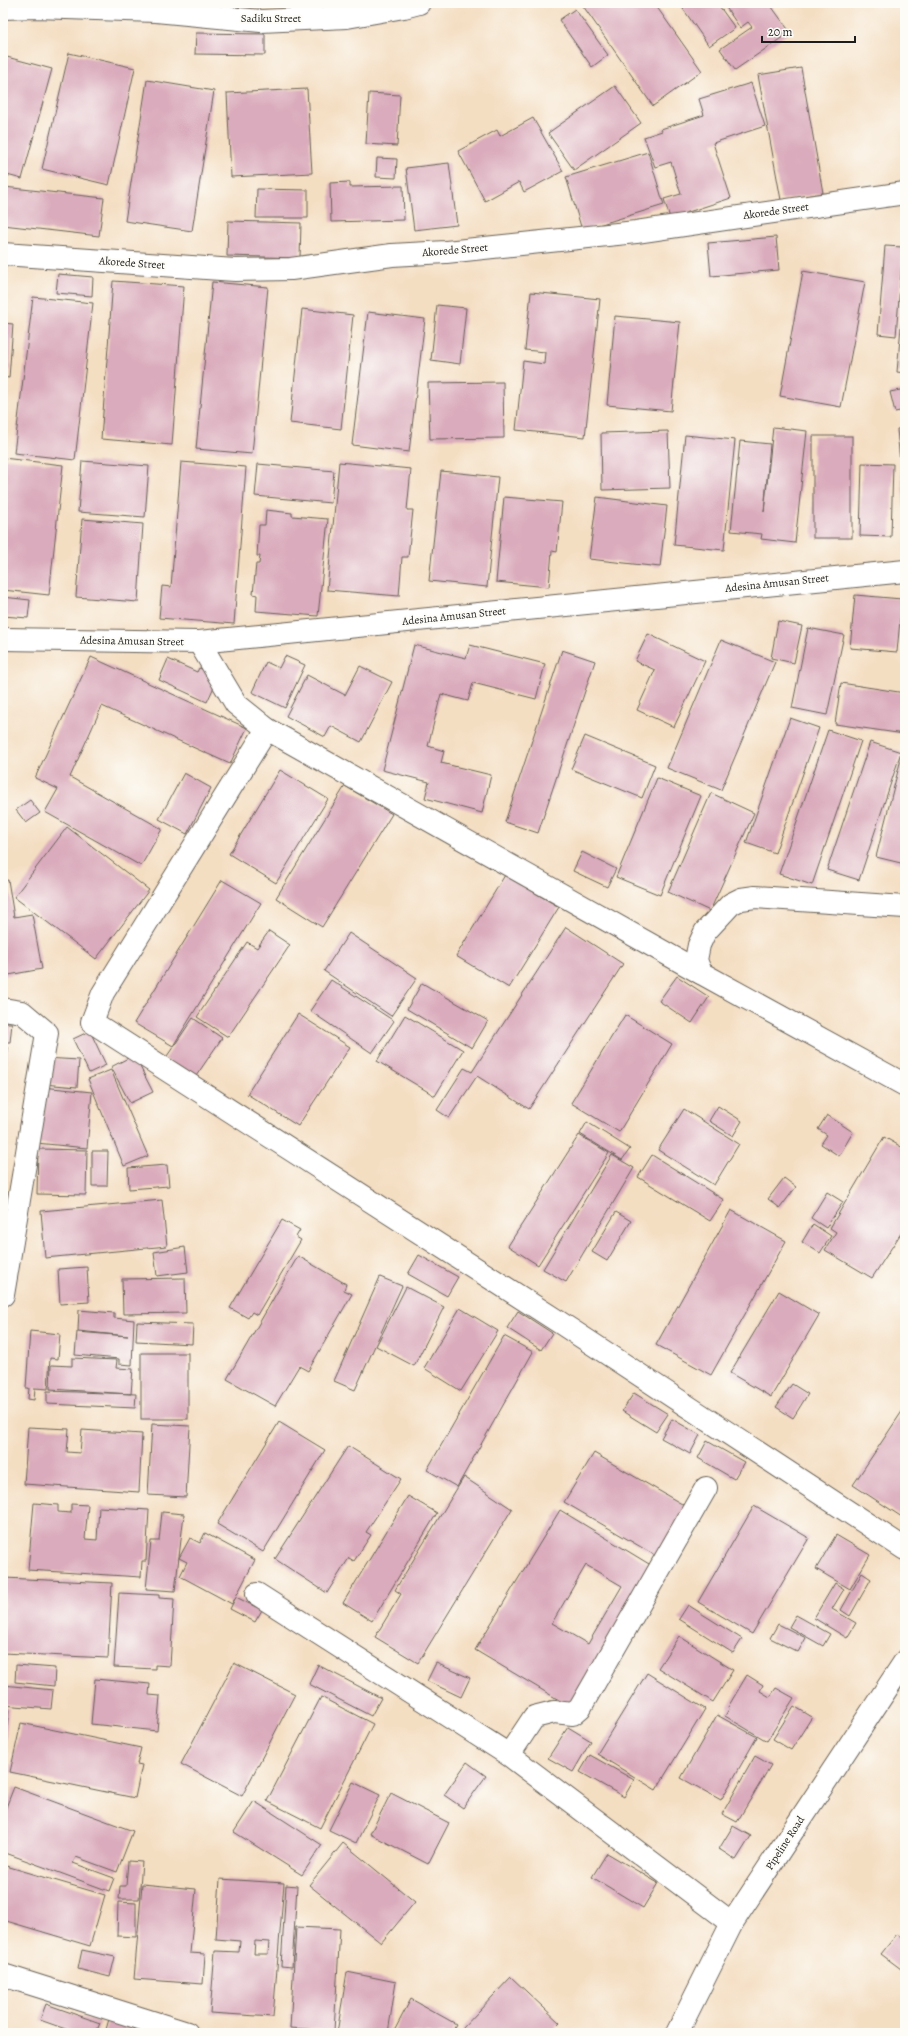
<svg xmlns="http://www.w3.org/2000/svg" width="908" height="2036" font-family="Alegreya,serif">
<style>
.building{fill:#daabbc;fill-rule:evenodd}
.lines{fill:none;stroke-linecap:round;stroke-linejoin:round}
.minor-casing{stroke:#686056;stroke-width:24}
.minor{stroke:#fff;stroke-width:22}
.labels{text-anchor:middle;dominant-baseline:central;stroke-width:4;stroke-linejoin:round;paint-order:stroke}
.street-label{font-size:11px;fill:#1c1c1c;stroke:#fdfcf7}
</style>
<rect width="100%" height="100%" fill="#fdfcf7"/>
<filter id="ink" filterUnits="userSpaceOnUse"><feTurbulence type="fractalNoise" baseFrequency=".025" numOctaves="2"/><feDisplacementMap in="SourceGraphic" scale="8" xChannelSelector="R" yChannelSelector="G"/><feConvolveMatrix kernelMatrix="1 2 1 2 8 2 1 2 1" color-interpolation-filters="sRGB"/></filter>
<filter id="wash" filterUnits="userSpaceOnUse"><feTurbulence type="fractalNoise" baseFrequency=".012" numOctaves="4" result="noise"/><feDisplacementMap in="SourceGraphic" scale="16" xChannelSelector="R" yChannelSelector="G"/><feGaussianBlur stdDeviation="0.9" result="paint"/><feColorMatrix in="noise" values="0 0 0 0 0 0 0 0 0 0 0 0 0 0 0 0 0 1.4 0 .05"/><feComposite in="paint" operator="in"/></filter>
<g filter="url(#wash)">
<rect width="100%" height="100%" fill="#f4dec2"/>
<g id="blocks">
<!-- building -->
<g class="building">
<polygon points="581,3 654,3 702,71 653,106"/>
<polygon points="679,3 717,3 735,28 709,46"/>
<polygon points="723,3 769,3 790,32 735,70 720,49 752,27 748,22 740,28"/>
<polygon points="575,9 608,55 592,67 559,20"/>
<polygon points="196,33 265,34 265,55 195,54"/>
<polygon points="69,53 135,68 109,185 42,169"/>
<polygon points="3,56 52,69 22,179 3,174"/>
<polygon points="801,68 823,193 781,200 758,75"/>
<polygon points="147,80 214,91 192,231 125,221"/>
<polygon points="751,83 765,126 713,143 731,198 670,218 664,199 681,194 671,162 655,167 644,137 662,131 661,129 704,115 699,99"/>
<polygon points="615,86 641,123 574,170 548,133"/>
<polygon points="307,89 312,173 231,177 227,93"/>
<polygon points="369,93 400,95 397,146 366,144"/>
<polygon points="533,118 563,171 524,192 519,182 485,201 458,151 497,130 500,136"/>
<polygon points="648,152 664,205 582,230 566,177"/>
<polygon points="377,158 397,159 396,178 376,177"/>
<polygon points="449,163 457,225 414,230 406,168"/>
<polygon points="350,182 350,187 403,186 404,220 331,222 330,183"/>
<polygon points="4,187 104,198 99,236 3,225"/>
<polygon points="257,189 308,190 308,218 256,218"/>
<polygon points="228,221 301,223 300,258 227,256"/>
<polygon points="776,237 779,270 711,276 708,243"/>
<polygon points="885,246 903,247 896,336 878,334"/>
<polygon points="803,271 865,282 841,407 780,396"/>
<polygon points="58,274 93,277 92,296 56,293"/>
<polygon points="113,281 184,286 172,445 101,439"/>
<polygon points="212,282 268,287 252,454 196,449"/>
<polygon points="531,292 600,299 585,437 516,430 523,361 544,364 545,352 525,350"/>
<polygon points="33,297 93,303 75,460 14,453"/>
<polygon points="903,304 905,304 905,373 897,372"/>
<polygon points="437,305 466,308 460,364 431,360"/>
<polygon points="302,309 353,315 341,429 290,423"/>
<polygon points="368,312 425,319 409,452 352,445"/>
<polygon points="615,316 680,322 671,411 607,405"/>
<polygon points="3,323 13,324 9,378 3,377"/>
<polygon points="503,382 504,438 430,439 428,383"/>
<polygon points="905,389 905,410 895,412 890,392"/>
<polygon points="773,427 807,431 795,543 761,539 762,534 731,531 740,441 770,444 764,512"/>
<polygon points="905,428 905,508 904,508 897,429"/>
<polygon points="668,431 670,488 602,490 601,433"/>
<polygon points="685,435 735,440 724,550 674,545"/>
<rect x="813" y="436" width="39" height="102"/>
<polygon points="3,458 63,465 49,595 3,590"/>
<polygon points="82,461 149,466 145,517 78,512"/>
<polygon points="181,462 246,467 234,624 159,618 162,586 171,587"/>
<polygon points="339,462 411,469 407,510 413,510 408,557 402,557 399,596 327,590"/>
<polygon points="862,463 893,464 891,537 860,536"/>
<polygon points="258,464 334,471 331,503 255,496"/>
<polygon points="441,471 498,477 487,587 429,581"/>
<polygon points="504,497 562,502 557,552 552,551 549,587 496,582"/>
<polygon points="597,497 667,506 660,567 589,559"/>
<polygon points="266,510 292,513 292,516 328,519 318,616 256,611 257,595 253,594 256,564 259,564 260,556 257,556 259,525 265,525"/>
<polygon points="82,519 143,524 138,602 76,597"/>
<polygon points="855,595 902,599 897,652 850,648"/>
<polygon points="3,597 30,600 28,618 3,616"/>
<polygon points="778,621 802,626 794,663 771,658"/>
<polygon points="808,628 844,635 827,715 792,708"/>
<polygon points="648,634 705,661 674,727 637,710 655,670 635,661"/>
<polygon points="721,640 775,662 721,790 667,768"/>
<polygon points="414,645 466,658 470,645 545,664 536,699 473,683 468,701 441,694 428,746 444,751 441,763 491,775 482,813 425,798 429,782 382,770"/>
<polygon points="562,650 595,661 538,833 505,822"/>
<polygon points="285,656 305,665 285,708 252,692 266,662 279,668"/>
<polygon points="91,657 247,728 230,764 102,706 70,777 162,829 141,866 45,812 58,789 35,778"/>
<polygon points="168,659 197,672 199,668 219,676 207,702 159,680"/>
<polygon points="360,666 392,682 361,742 331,726 325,737 286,716 307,675 345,695"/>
<polygon points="841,683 905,693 904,734 835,724"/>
<polygon points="790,718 819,728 775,853 746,843"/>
<polygon points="828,730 861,741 812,885 779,874"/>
<polygon points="585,736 655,765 642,798 571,769"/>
<polygon points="870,742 901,752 859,880 827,870"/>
<polygon points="904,747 905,747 905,864 876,857"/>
<polygon points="280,770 328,799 276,883 229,854"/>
<polygon points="184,773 211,788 187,834 159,819"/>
<polygon points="657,778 701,796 660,895 616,877"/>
<polygon points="345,786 392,814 322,927 276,898"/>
<polygon points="711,793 754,813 710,911 668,892"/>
<polygon points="30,800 40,813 26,823 16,810"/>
<polygon points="67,827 149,890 96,959 14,897"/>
<polygon points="582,852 616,869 607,887 573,871"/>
<polygon points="505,875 559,907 509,988 456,956"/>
<polygon points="8,880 14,917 32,914 42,969 3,976 3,881"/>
<polygon points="222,880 261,903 173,1046 134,1023"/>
<polygon points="566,927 623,964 529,1109 477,1076 449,1118 437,1110 464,1068 472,1072"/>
<polygon points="269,931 290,945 228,1037 197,1017 247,942 257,948"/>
<polygon points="349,933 417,978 391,1016 324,971"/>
<polygon points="677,976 709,997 692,1023 659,1001"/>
<polygon points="331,980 394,1021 372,1053 310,1011"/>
<polygon points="422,983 488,1021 472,1048 407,1009"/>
<polygon points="298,1014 350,1047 298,1126 247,1094"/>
<polygon points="405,1015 463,1050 435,1096 377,1061"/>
<polygon points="625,1015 672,1044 619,1132 571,1103"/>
<polygon points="193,1018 222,1038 194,1079 165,1059"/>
<polygon points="3,1023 12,1023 10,1042 3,1042"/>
<polygon points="90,1031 106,1065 89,1073 73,1039"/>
<polygon points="3,1047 8,1048 4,1086 3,1086"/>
<polygon points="134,1055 153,1092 130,1103 111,1067"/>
<polygon points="45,1058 79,1060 77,1087 43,1084"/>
<polygon points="111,1070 148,1156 124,1166 88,1079"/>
<polygon points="42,1087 92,1092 87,1148 36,1143"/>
<polygon points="718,1106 742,1121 733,1136 709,1121"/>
<polygon points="684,1109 739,1144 714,1185 658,1150"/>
<polygon points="827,1115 853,1132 839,1156 821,1144 827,1135 818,1129"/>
<polygon points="587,1122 630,1149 622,1160 580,1134"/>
<polygon points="579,1135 609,1153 538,1265 508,1246"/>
<polygon points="884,1137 905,1149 905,1227 872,1278 825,1250 836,1232 830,1228"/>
<polygon points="38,1149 87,1150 86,1195 37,1194"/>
<polygon points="92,1151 108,1151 107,1186 92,1186"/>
<polygon points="612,1155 634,1168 566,1282 543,1269"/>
<polygon points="652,1155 724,1200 710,1221 638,1177"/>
<polygon points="167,1165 169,1186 129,1189 128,1168"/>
<polygon points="784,1178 796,1187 780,1208 768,1199"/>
<polygon points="827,1192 843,1202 826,1228 811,1218"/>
<polygon points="162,1200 167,1246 45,1258 41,1211"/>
<polygon points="731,1210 786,1241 711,1375 656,1345"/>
<polygon points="616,1212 631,1221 607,1261 592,1252"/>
<polygon points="282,1220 300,1230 296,1237 301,1240 257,1315 252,1312 248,1318 230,1308"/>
<polygon points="813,1224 831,1236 820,1253 802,1242"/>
<polygon points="185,1247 188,1272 157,1276 154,1252"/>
<polygon points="419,1255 458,1277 447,1296 408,1274"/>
<polygon points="298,1256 346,1284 344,1290 352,1294 308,1371 299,1366 275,1406 227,1379"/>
<polygon points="87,1267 89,1302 60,1304 58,1269"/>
<polygon points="380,1277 402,1286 355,1390 334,1381"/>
<polygon points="185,1278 186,1313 123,1314 122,1279"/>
<polygon points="406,1287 444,1307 414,1366 376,1346"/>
<polygon points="779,1291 819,1315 771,1397 730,1373"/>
<polygon points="460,1308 498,1331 461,1391 424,1368"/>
<polygon points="79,1310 114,1313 114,1318 134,1320 132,1365 119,1364 119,1359 75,1355 77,1332 128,1336 78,1331"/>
<polygon points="518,1311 552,1333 541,1350 507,1328"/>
<polygon points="137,1322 193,1324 192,1344 136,1341"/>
<polygon points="30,1331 60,1334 58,1359 50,1358 48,1389 35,1388 34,1400 28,1399 29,1388 26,1388"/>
<polygon points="504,1336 533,1352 457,1487 427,1470"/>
<rect x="141" y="1353" width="47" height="66"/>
<polygon points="72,1358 117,1360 116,1368 133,1369 131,1394 50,1389 51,1365 72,1366"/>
<polygon points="792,1384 808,1394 793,1418 776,1407"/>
<polygon points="47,1391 136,1394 135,1408 47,1404"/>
<polygon points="634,1393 668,1414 656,1432 622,1411"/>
<polygon points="905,1407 905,1519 853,1485"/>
<polygon points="672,1419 700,1435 690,1454 661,1438"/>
<polygon points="279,1422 325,1450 263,1552 217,1524"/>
<polygon points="152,1424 190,1426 186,1497 148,1495"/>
<polygon points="28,1427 69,1429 67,1452 80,1453 82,1430 142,1434 139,1492 24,1484"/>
<polygon points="707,1441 744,1462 734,1479 698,1458"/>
<polygon points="348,1446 401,1479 366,1532 371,1535 354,1561 349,1558 327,1593 275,1559"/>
<polygon points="594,1453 687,1507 658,1557 564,1502"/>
<polygon points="464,1477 512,1509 418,1663 375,1637 401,1594 395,1590"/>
<polygon points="408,1496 437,1513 372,1621 343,1603"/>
<polygon points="34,1503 58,1505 58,1512 71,1513 71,1504 88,1505 85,1539 97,1540 99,1507 149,1510 146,1561 142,1561 141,1577 28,1570"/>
<polygon points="754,1506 809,1538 752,1634 698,1602"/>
<path d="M560,1510L654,1567L569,1706L475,1650ZM586,1565L622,1586L588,1644L552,1623Z"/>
<polygon points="162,1512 184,1514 175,1591 146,1589 151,1541 159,1541"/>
<polygon points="205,1533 255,1560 232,1604 180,1576 187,1562 179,1558 190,1538 200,1543"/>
<polygon points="836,1535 870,1555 850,1589 816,1569"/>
<polygon points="862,1573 871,1579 850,1616 841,1610"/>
<polygon points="4,1578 112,1583 108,1658 3,1653"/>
<polygon points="835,1583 844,1589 832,1609 856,1623 847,1638 814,1618"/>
<polygon points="119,1593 159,1595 159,1598 174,1599 170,1666 155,1665 155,1669 114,1667"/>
<polygon points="236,1597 262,1610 255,1622 230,1609"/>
<polygon points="688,1605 742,1639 733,1653 679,1619"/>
<polygon points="796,1615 830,1634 823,1646 789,1627"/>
<polygon points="778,1624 806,1638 798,1652 770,1638"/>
<polygon points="679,1636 733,1670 713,1702 658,1668"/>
<polygon points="234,1663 295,1694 242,1796 181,1764"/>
<polygon points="436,1663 470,1678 461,1697 427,1681"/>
<polygon points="16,1665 55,1668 54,1686 15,1682"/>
<polygon points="318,1665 381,1698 371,1716 309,1684"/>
<polygon points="647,1673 705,1709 656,1790 597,1754"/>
<polygon points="747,1675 763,1685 760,1691 770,1697 776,1688 794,1698 767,1741 725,1716 729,1709 728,1707"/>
<polygon points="95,1679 150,1684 149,1695 160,1696 157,1731 91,1724"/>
<polygon points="3,1685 53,1690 51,1709 3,1705"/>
<polygon points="321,1697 373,1724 320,1828 267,1801"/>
<polygon points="794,1706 812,1717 791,1750 773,1739"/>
<polygon points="3,1708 9,1708 5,1744 3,1744"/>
<polygon points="717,1715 757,1737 721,1800 681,1778"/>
<polygon points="21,1723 141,1748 137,1764 142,1765 135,1798 10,1772"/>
<polygon points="568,1727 591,1741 573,1772 548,1758"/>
<polygon points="590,1755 634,1780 624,1797 580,1772"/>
<polygon points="755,1756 771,1765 737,1822 722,1814"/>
<polygon points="467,1762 486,1776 463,1808 444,1795"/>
<polygon points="353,1782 380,1795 356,1843 329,1830"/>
<polygon points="14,1787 133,1831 117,1872 76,1857 73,1863 114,1878 109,1891 3,1852 3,1815"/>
<polygon points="391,1793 449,1823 428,1864 370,1834"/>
<polygon points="254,1801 322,1845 302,1875 234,1832"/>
<polygon points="733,1826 751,1836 736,1860 719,1849"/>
<polygon points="343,1843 415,1902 381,1943 309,1885"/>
<polygon points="607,1853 658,1883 643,1908 592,1877"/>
<polygon points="128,1861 142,1862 139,1899 119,1899 120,1886 126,1886"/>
<polygon points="6,1866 105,1895 90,1946 3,1920 3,1874"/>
<path d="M220,1879L284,1883L273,2017L210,2013L215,1951L239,1952L240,1941L216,1939ZM255,1941L269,1942L268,1954H254Z"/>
<polygon points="142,1884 196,1889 190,1953 205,1954 203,1984 134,1979"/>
<polygon points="286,1885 297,1886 292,1967 281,1966"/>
<polygon points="118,1902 136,1903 136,1937 117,1936"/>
<polygon points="296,1927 340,1929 334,2031 290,2028"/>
<polygon points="897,1934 905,1940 905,1972 881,1954"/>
<polygon points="82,1950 115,1957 110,1977 78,1969"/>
<polygon points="347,1972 396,1982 388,2033 337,2033"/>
<polygon points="511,1977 560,2023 550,2033 467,2033 462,2029"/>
<polygon points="411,1999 456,2024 451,2033 393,2033"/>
<polygon points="46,2004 100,2023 96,2033 77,2033 40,2020"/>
<polygon points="109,2019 135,2026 134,2033 105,2033"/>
</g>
</g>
</g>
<g filter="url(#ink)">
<use href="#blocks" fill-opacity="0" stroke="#686056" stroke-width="1"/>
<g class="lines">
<!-- minor casing -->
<g class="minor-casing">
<g id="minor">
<polyline points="3,8 36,7 156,11 261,21 347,17 404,7 419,3"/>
<polyline points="3,254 235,270 291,269 392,255 446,252 636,232 905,193"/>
<polyline points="3,639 199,642 905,571"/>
<polyline points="199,642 236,704 267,729 701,973 905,1085"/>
<polyline points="267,729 103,993 92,1022 559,1322 905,1549"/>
<polyline points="701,973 696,960 699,945 705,932 731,904 741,899 755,897 905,907"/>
<polyline points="3,1009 22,1012 47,1033 3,1295"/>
<polyline points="257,1594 509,1755 732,1923"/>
<polyline points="509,1755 534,1717 554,1712 573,1714 580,1708 706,1488"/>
<polyline points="3,1975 187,2033"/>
<polyline points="677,2033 732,1923 905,1661"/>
</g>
</g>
<!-- minor -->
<use href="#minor" class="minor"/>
</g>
</g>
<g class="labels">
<!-- street labels -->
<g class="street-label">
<text x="271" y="18">Sadiku Street</text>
<text transform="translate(776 211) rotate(-8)">Akorede Street</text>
<text transform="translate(455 250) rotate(-5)">Akorede Street</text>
<text transform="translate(132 263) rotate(4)">Akorede Street</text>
<text transform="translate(777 583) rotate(-6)">Adesina Amusan Street</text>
<text transform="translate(454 616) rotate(-6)">Adesina Amusan Street</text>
<text transform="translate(132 641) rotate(1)">Adesina Amusan Street</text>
<text transform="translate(785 1843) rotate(-57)">Pipeline Road</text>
</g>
</g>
<!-- margin -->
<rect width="908" height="2036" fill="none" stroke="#fdfcf7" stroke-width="16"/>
<!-- scale -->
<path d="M762 36v6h93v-6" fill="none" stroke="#1c1c1c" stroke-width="2"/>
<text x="768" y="36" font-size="12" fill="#1c1c1c" stroke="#fdfcf7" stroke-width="3" paint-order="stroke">20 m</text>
</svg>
